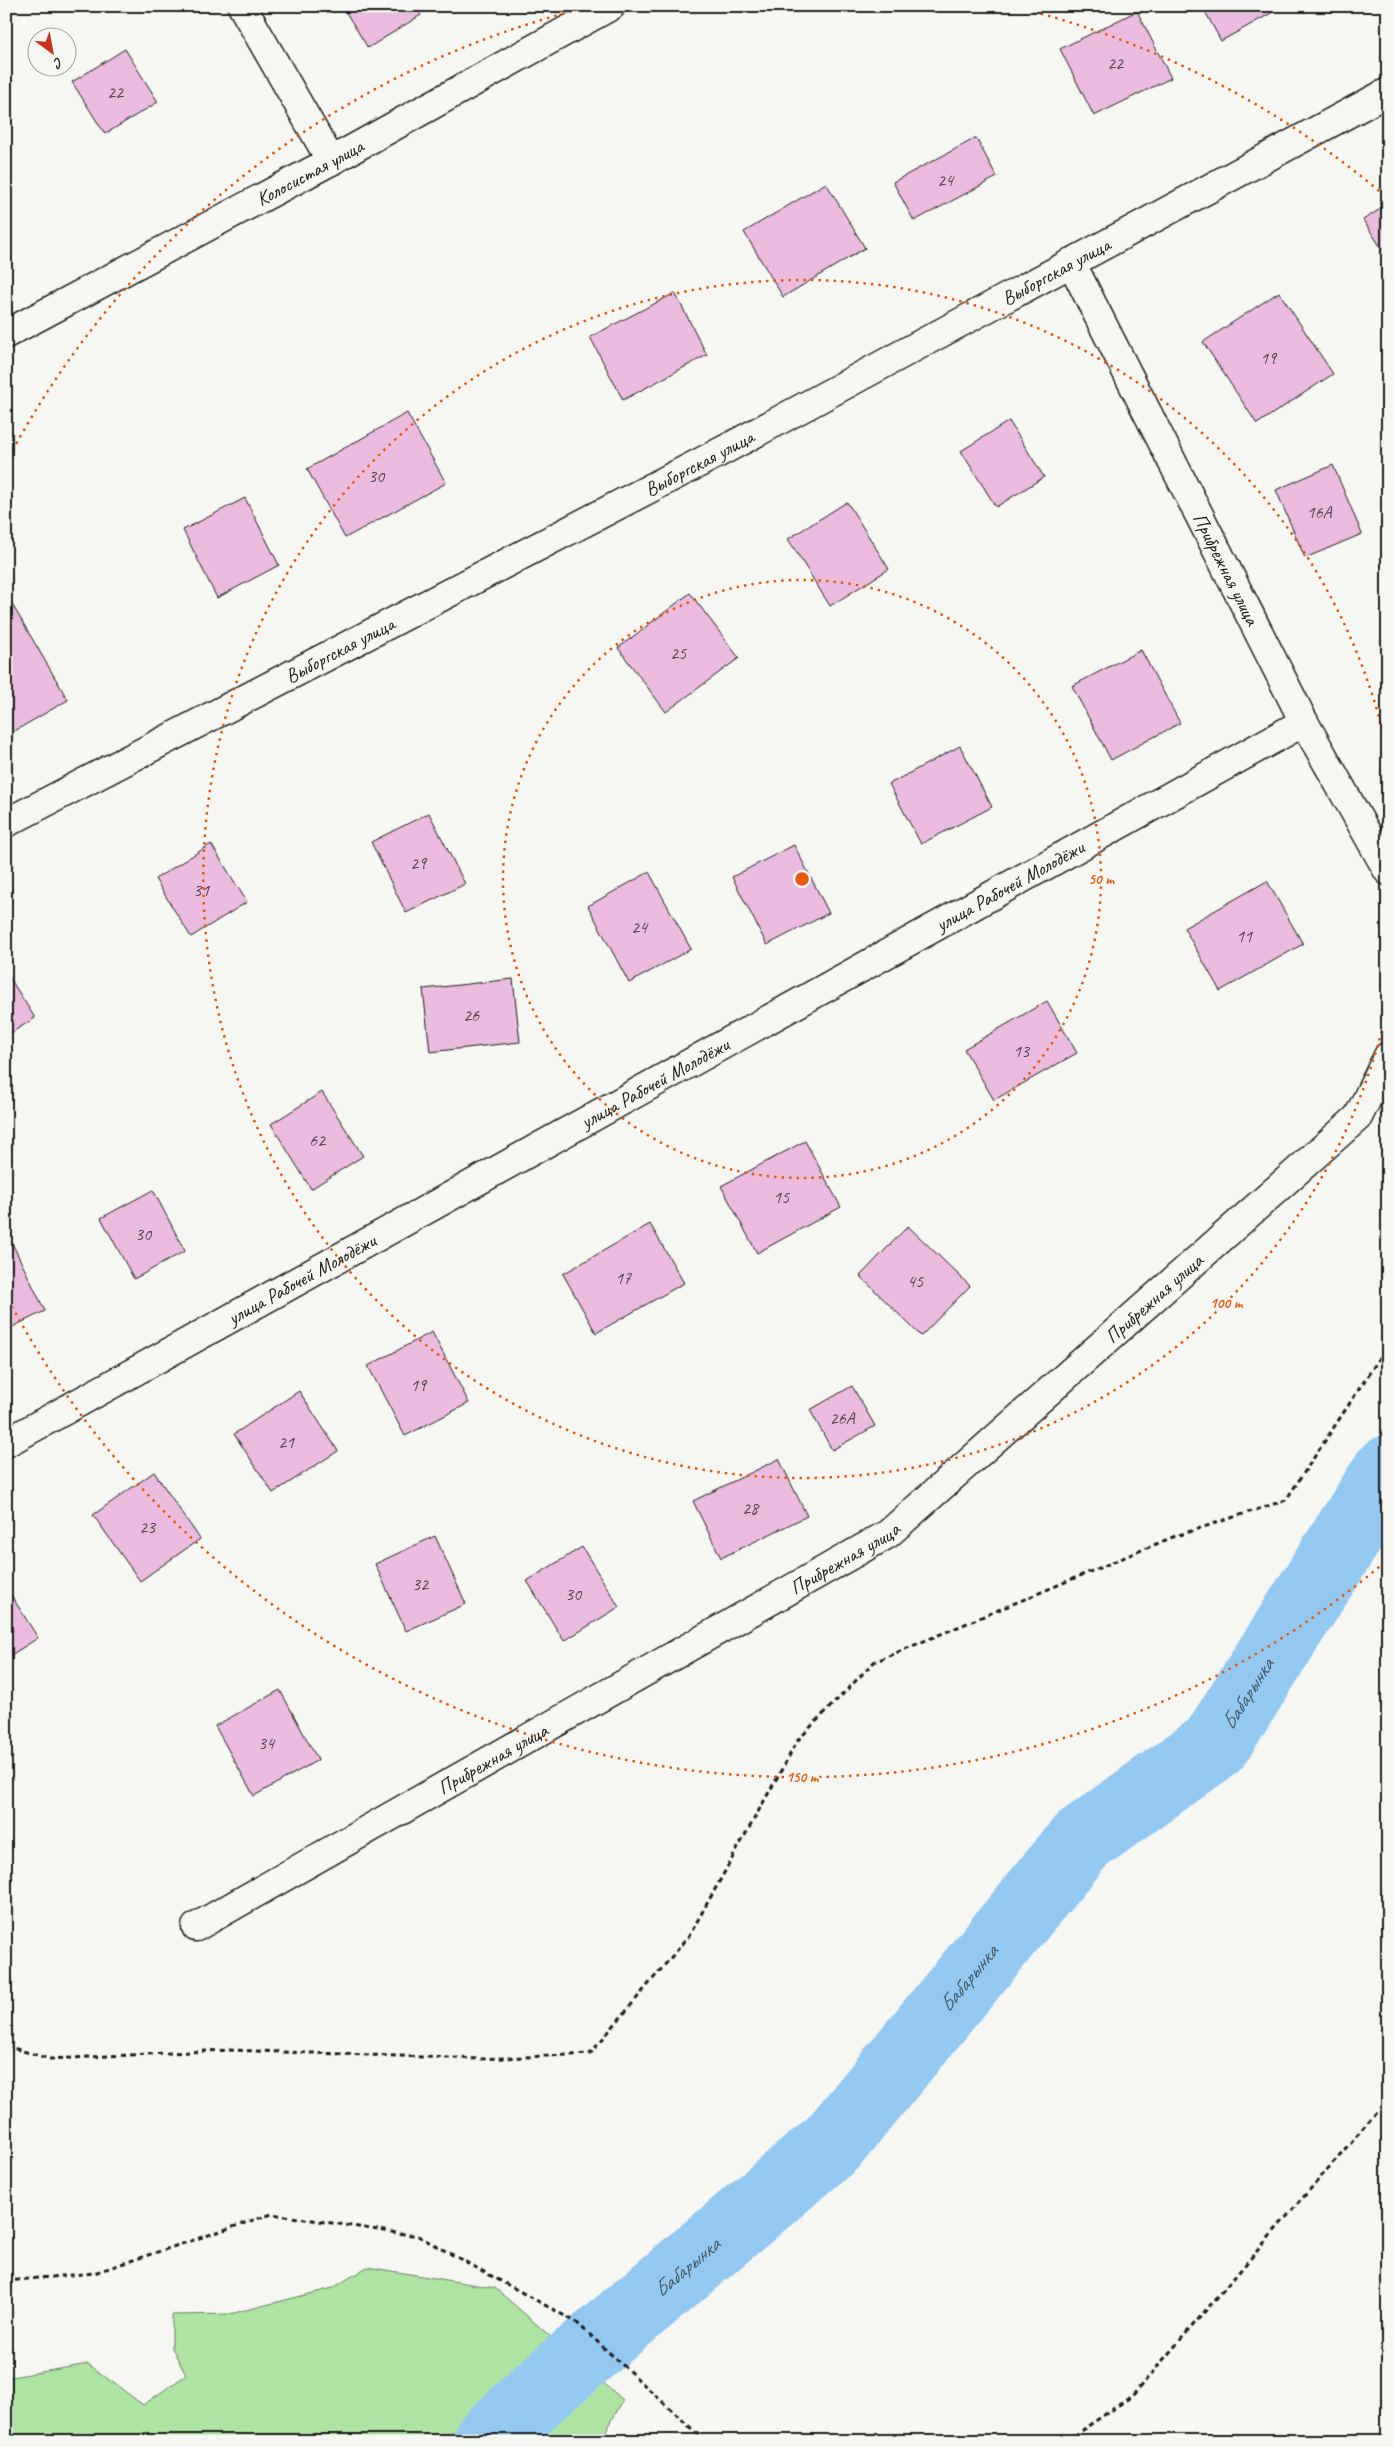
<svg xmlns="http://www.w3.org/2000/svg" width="1394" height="2447" font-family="Caveat,sans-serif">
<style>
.green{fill:#afe3a4;stroke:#668060}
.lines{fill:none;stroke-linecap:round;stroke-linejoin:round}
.river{stroke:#93c8f1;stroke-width:71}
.building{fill:#eabbde;stroke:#1c1c1c}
.minor-casing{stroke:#1c1c1c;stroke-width:31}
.path{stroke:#1c1c1c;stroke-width:3;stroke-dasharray:5 4;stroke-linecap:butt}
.minor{stroke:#f6f6f2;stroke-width:28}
.ring{fill:none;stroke:#e8590c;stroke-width:2.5;stroke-dasharray:2.5 5}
.labels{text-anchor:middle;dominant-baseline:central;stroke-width:4;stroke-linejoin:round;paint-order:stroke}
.number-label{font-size:18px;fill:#50444c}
.street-label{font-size:20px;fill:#1c1c1c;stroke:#f6f6f2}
.water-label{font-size:21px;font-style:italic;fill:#465867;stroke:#f6f6f2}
.centre{fill:#e8590c;stroke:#f6f6f2;stroke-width:2.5}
.ring-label{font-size:15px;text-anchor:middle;font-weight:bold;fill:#e8590c;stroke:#f6f6f2;stroke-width:4;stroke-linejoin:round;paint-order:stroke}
</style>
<rect width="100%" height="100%" fill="#f6f6f2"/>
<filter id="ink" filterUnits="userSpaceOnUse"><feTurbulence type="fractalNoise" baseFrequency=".02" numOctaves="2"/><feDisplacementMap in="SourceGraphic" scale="10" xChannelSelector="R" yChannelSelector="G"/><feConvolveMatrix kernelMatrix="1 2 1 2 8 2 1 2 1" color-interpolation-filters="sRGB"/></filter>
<g filter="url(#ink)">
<!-- green -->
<polygon class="green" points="367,2267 495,2288 623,2400 601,2441 6,2441 6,2378 88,2364 143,2405 186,2375 172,2348 172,2315 230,2314 333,2288"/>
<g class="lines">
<!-- river -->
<path class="river" id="s1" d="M488,2441L538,2393L834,2142L1081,1841L1215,1745L1388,1471"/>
</g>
<!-- building -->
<g class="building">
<polygon points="342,6 416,6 421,15 368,48"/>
<polygon points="1202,6 1284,6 1221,41"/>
<polygon points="1137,11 1171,78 1094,116 1060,49"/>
<polygon points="125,49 158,102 105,134 72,82"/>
<polygon points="976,138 997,177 914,221 893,182"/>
<polygon points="826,183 865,248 783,297 744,232"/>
<polygon points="1388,204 1388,258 1363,220"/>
<polygon points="1279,292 1333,374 1257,424 1203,342"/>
<polygon points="675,293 707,355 623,400 590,337"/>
<polygon points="407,413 446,483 345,538 307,469"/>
<polygon points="1009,421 1044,477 996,507 961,451"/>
<polygon points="1333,465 1362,534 1305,558 1276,490"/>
<polygon points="245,498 279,565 217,598 183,530"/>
<polygon points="847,502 889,569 830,606 788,539"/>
<polygon points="690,593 739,658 666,712 618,648"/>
<polygon points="6,594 68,700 6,736"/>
<polygon points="1141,650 1180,723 1111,760 1072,686"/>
<polygon points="960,746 992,807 921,844 889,784"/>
<polygon points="429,813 465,884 406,913 371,842"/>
<polygon points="211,844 247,902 191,937 155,879"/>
<polygon points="794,845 829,913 767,945 732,877"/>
<polygon points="649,872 691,949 629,983 588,906"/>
<polygon points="1267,881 1303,944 1220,991 1184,928"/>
<polygon points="6,972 35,1018 6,1036"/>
<polygon points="513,979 520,1042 430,1052 423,989"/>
<polygon points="1047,1001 1077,1053 994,1100 964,1049"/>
<polygon points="322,1092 363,1156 311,1189 271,1124"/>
<polygon points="805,1141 841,1207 757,1253 721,1186"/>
<polygon points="153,1190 185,1251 134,1279 101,1218"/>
<polygon points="650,1224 684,1283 596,1333 563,1274"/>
<polygon points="908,1226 970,1286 921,1336 860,1276"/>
<polygon points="10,1239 45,1311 6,1330 6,1241"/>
<polygon points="432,1332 469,1403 405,1436 368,1366"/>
<polygon points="852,1386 875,1426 832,1450 810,1410"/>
<polygon points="299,1391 338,1451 273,1493 234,1434"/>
<polygon points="779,1459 807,1516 721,1558 693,1501"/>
<polygon points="154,1472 200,1539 140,1581 93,1515"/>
<polygon points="435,1536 466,1604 406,1631 375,1564"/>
<polygon points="582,1547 619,1607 564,1641 527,1581"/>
<polygon points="6,1587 38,1638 6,1658"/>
<polygon points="280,1690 318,1760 254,1796 215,1726"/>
</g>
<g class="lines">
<!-- minor casing -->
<g class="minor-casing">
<g id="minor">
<polyline points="242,6 331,161"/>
<path id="s2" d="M1071,262L1304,722L1388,871"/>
<path id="s3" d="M6,334L331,161L611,6"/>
<path id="s4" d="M6,823L724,450L1388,92"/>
<path id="s5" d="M6,1443L1304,722"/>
<path id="s6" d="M196,1927L888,1534L1358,1117L1388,1056"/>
</g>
</g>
<!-- path -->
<g class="path">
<polyline points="6,2046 50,2059 228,2050 481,2059 590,2054 689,1936 798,1740 874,1662 1173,1537 1286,1500 1388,1345"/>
<polyline points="6,2281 94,2273 272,2214 418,2236 576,2322 705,2441"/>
<polyline points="1066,2441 1132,2396 1388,2099"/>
</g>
<!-- minor -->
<use href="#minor" class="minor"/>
</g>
</g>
<!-- distance rings -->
<g class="ring">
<circle cx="802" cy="879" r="299"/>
<path d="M1387 1009A599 599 0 1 1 1387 749"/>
<path d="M1385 1562A898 898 0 0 1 9 1301M9 457A898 898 0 0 1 585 8M1019 8A898 898 0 0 1 1385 196"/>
</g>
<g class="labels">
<!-- number labels -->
<g class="number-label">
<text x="1115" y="63">22</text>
<text x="115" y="92">22</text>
<text x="945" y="180">24</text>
<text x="1268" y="358">19</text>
<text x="376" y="476">30</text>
<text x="1319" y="512">16А</text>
<text x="678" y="653">25</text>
<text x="418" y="863">29</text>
<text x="201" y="890">31</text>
<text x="639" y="927">24</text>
<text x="1244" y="936">11</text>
<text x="471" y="1015">26</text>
<text x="1021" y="1051">13</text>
<text x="317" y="1140">62</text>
<text x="781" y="1197">15</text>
<text x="143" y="1234">30</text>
<text x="623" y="1278">17</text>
<text x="915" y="1281">45</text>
<text x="418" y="1385">19</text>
<text x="842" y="1418">26А</text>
<text x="286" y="1442">21</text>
<text x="750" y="1508">28</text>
<text x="147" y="1527">23</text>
<text x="420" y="1584">32</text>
<text x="573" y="1594">30</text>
<text x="266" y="1743">34</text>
</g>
<!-- street labels -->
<g class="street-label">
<text stroke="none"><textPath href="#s3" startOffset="344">Колосистая улица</textPath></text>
<text stroke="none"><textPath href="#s4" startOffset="1186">Выборгская улица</textPath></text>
<text stroke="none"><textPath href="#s4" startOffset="781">Выборгская улица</textPath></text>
<text stroke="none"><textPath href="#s2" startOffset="344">Прибрежная улица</textPath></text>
<text stroke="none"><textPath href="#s4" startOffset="376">Выборгская улица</textPath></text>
<text stroke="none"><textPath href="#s5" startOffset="1148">улица Рабочей Молодёжи</textPath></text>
<text stroke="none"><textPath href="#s5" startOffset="742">улица Рабочей Молодёжи</textPath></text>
<text stroke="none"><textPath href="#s5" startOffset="338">улица Рабочей Молодёжи</textPath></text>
<text stroke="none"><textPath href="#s6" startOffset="1151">Прибрежная улица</textPath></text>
<text stroke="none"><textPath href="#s6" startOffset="746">Прибрежная улица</textPath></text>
<text stroke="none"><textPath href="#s6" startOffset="341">Прибрежная улица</textPath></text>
</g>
<!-- water labels -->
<g class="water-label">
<text stroke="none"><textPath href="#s1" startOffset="1072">Бабарынка</textPath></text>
<text stroke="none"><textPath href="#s1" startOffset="669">Бабарынка</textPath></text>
<text stroke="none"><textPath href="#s1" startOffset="264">Бабарынка</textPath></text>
</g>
</g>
<circle cx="802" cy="879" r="8" class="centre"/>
<g class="ring-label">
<text x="1101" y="884">50 m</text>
<text x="1226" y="1308">100 m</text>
<text x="802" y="1782">150 m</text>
</g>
<!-- margin -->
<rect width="1394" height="2447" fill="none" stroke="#f6f6f2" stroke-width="25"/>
<rect x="12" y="12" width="1369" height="2422" fill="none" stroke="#1c1c1c" stroke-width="2" filter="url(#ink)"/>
<!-- north arrow -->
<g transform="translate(52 52) rotate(148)"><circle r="24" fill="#f6f6f2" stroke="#9f9f9c"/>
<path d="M0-4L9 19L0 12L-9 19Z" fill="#c8321e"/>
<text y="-8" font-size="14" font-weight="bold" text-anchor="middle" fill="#1c1c1c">С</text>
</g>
</svg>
